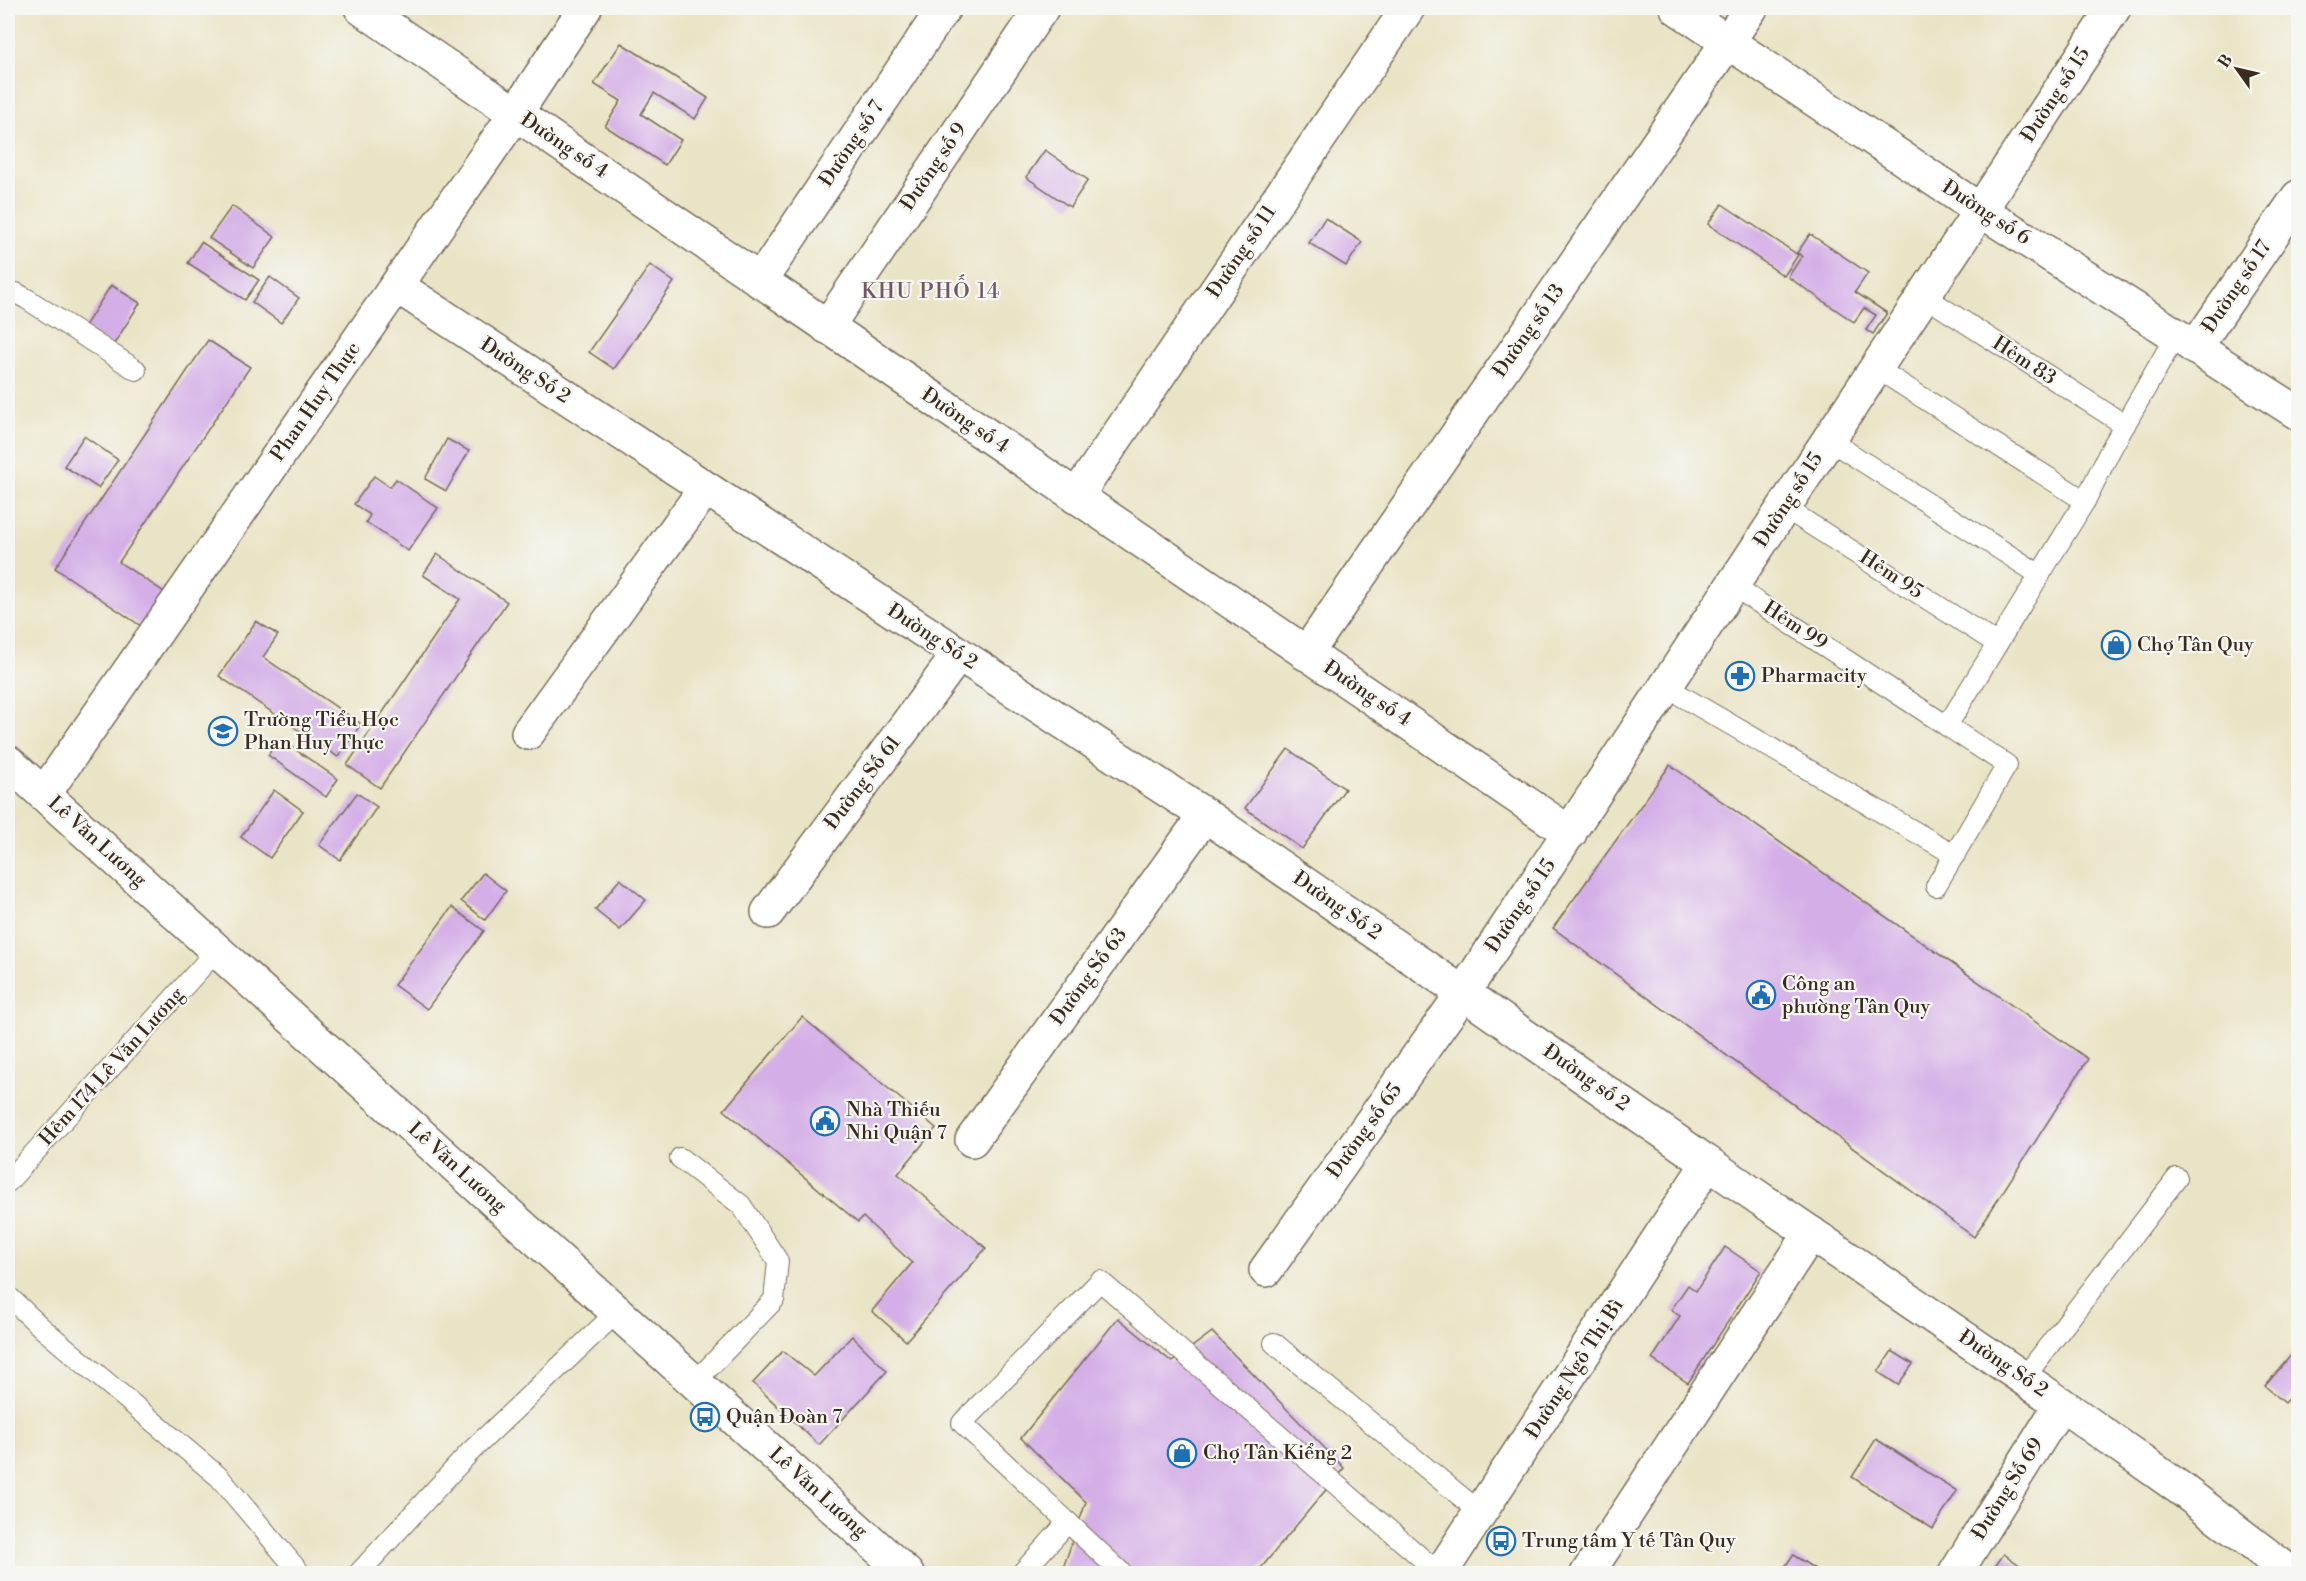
<svg xmlns="http://www.w3.org/2000/svg" width="2306" height="1581" font-family="'Libre Bodoni',serif">
<style>
.building{fill:#d4aee7}
.lines{fill:none;stroke-linecap:round;stroke-linejoin:round}
.service-casing{stroke:#786b59;stroke-width:22}
.minor-casing{stroke:#786b59;stroke-width:36}
.tertiary-casing{stroke:#786b59;stroke-width:36}
.service{stroke:#fff;stroke-width:20}
.minor{stroke:#fff;stroke-width:33}
.tertiary{stroke:#fff;stroke-width:33}
.labels{text-anchor:middle;dominant-baseline:central;stroke-width:4.5;stroke-linejoin:round;paint-order:stroke}
.street-label{font-size:20px;fill:#3b2a1e;stroke:#f6f6f2}
.poi-label{font-size:20px;fill:#3b2a1e;stroke:#f6f6f2;text-anchor:start}
.neighbourhood-label{font-size:21px;letter-spacing:1.5px;fill:#715864;stroke:#f6f6f2}
</style>
<rect width="100%" height="100%" fill="#f6f6f2"/>
<filter id="ink" filterUnits="userSpaceOnUse"><feTurbulence type="fractalNoise" baseFrequency=".0167" numOctaves="2"/><feDisplacementMap in="SourceGraphic" scale="12" xChannelSelector="R" yChannelSelector="G"/><feConvolveMatrix kernelMatrix="1 2 1 2 8 2 1 2 1" color-interpolation-filters="sRGB"/></filter>
<filter id="wash" filterUnits="userSpaceOnUse"><feTurbulence type="fractalNoise" baseFrequency=".008" numOctaves="4" result="noise"/><feDisplacementMap in="SourceGraphic" scale="24" xChannelSelector="R" yChannelSelector="G"/><feGaussianBlur stdDeviation="1.35" result="paint"/><feColorMatrix in="noise" values="0 0 0 0 0 0 0 0 0 0 0 0 0 0 0 0 0 1.4 0 .05"/><feComposite in="paint" operator="in"/></filter>
<g filter="url(#wash)">
<rect width="100%" height="100%" fill="#eae4c6"/>
<g id="blocks">
<!-- building -->
<g class="building">
<polygon points="621,43 708,98 695,119 654,93 641,114 681,140 665,165 605,126 621,101 594,84"/>
<polygon points="1045,150 1088,180 1070,207 1026,177"/>
<polygon points="1722,204 1798,255 1784,276 1708,224"/>
<polygon points="232,206 275,237 253,268 209,238"/>
<polygon points="1325,218 1362,242 1346,266 1309,243"/>
<polygon points="1810,234 1868,273 1855,292 1887,313 1873,334 1866,330 1876,315 1864,308 1854,322 1788,277 1802,256 1797,253"/>
<polygon points="201,242 259,280 245,300 188,263"/>
<polygon points="650,265 674,282 614,369 589,352"/>
<polygon points="270,277 299,298 281,323 252,302"/>
<polygon points="111,285 140,303 112,347 83,329"/>
<polygon points="208,340 250,367 119,562 164,592 141,626 55,568"/>
<polygon points="84,436 118,460 98,488 64,466"/>
<polygon points="447,439 469,451 446,491 425,479"/>
<polygon points="374,476 390,487 396,479 438,508 408,551 366,522 370,515 354,504"/>
<polygon points="437,554 507,602 380,788 347,765 460,599 423,575"/>
<polygon points="256,621 278,635 263,657 361,724 338,757 219,676"/>
<polygon points="280,739 338,779 326,797 268,755"/>
<polygon points="1288,749 1345,789 1302,849 1245,808"/>
<polygon points="1670,765 2088,1059 1974,1237 1553,928"/>
<polygon points="274,790 303,811 270,858 241,837"/>
<polygon points="357,793 377,807 340,860 319,845"/>
<polygon points="483,873 506,891 485,920 461,901"/>
<polygon points="620,879 646,900 620,930 595,910"/>
<polygon points="452,907 484,931 427,1009 394,985"/>
<polygon points="802,1017 936,1128 898,1174 986,1248 906,1341 872,1311 912,1263 863,1217 858,1222 724,1110"/>
<polygon points="1725,1247 1761,1271 1688,1383 1652,1359 1680,1316 1671,1310 1688,1285 1696,1291"/>
<polygon points="1118,1318 1172,1362 1212,1332 1344,1468 1256,1574 1061,1574 1086,1502 1021,1438"/>
<polygon points="852,1336 887,1371 819,1445 753,1383 783,1351 814,1376"/>
<polygon points="2298,1347 2298,1388 2285,1403 2265,1386"/>
<polygon points="1892,1351 1913,1364 1898,1385 1878,1372"/>
<polygon points="1876,1439 1957,1491 1933,1529 1852,1477"/>
<polygon points="2004,1554 2032,1574 1991,1572"/>
<polygon points="1793,1555 1823,1574 1780,1574"/>
</g>
</g>
</g>
<g filter="url(#ink)">
<use href="#blocks" fill-opacity="0" stroke="#786b59" stroke-width="1.5"/>
<g class="lines">
<!-- service casing -->
<g class="service-casing">
<g id="service">
<polyline points="8,293 16,293 27,299 136,370"/>
<polyline points="1924,296 2125,425"/>
<polyline points="1876,368 2085,501"/>
<polyline points="1829,440 2040,575"/>
<polyline points="1785,508 1996,643"/>
<polyline points="1733,586 1947,726"/>
<polyline points="1666,687 1955,855"/>
<polyline points="1936,886 2007,765 1947,726 2085,501 2111,449 2176,335"/>
<polyline points="680,1158 741,1205 778,1261 774,1300 695,1382"/>
<polyline points="8,1182 216,951"/>
<polyline points="8,1296 42,1328 219,1477 301,1574"/>
<polyline points="1274,1343 1481,1513"/>
<polyline points="2024,1378 2177,1178"/>
<polyline points="358,1574 470,1452 617,1312"/>
<polyline points="1021,1574 1068,1522"/>
<polyline points="1123,1574 962,1423 1100,1281 1440,1574"/>
</g>
</g>
<!-- minor casing -->
<g class="minor-casing">
<g id="minor">
<polyline points="361,8 1570,833"/>
<polyline points="1677,8 1980,210 2298,413"/>
<polyline points="760,281 944,8"/>
<polyline points="397,286 1205,815 1463,993 1266,1270"/>
<polyline points="827,327 1042,8"/>
<polyline points="2195,348 2298,197"/>
<polyline points="1076,497 1408,8"/>
<polyline points="1306,654 1751,8"/>
<polyline points="528,733 705,489"/>
<polyline points="44,794 516,113 585,8"/>
<polyline points="768,912 959,654"/>
<polyline points="972,1140 1205,815"/>
<polyline points="1708,1163 2061,1404 2181,1489 2292,1574"/>
<polyline points="1587,1574 1811,1233"/>
<polyline points="1955,1574 2061,1404"/>
</g>
</g>
<!-- tertiary casing -->
<g class="tertiary-casing">
<g id="tertiary">
<polyline points="8,762 907,1574"/>
<polyline points="1440,1574 1708,1163 1463,993 2114,8"/>
</g>
</g>
<!-- service -->
<use href="#service" class="service"/>
<!-- minor -->
<use href="#minor" class="minor"/>
<!-- tertiary -->
<use href="#tertiary" class="tertiary"/>
</g>
</g>
<!-- icons -->
<defs>
<g id="shop-ring" transform="scale(1.5)"><circle r="9.5" fill="#f6f6f2" stroke="#1f6fb2" stroke-width="1.5"/><path d="M-5-2.5h2.3a2.7 3.5 0 0 1 5.4 0H5L5.5 6h-11ZM-1.5-2.5h3a1.5 2.3 0 0 0-3 0Z" fill="#1f6fb2"/></g>
<g id="pharmacy-ring" transform="scale(1.5)"><circle r="9.5" fill="#f6f6f2" stroke="#1f6fb2" stroke-width="1.5"/><path d="M-2-6h4v4h4v4h-4v4h-4v-4h-4v-4h4Z" fill="#1f6fb2"/></g>
<g id="school-ring" transform="scale(1.5)"><circle r="9.5" fill="#f6f6f2" stroke="#1f6fb2" stroke-width="1.5"/><path d="M0-5L7-2L0 1L-7-2ZM-4 1L0 2.5L4 1V4Q0 6-4 4Z" fill="#1f6fb2"/></g>
<g id="civic-ring" transform="scale(1.5)"><circle r="9.5" fill="#f6f6f2" stroke="#1f6fb2" stroke-width="1.5"/><path d="M-.6-6.5H3V-4.5H.6V-3L4-1V1h2V6H-6V1h2V-1L-.6-3ZM-1.2 2.5V6h2.4V2.5Z" fill="#1f6fb2"/></g>
<g id="bus-ring" transform="scale(1.5)"><circle r="9.5" fill="#f6f6f2" stroke="#1f6fb2" stroke-width="1.5"/><path d="M-5-6H5V4H4V6H2V4H-2V6H-4V4H-5ZM-3.5-4V0h7V-4ZM-3.5 1.2v1.5H-2V1.2ZM2 1.2v1.5H3.5V1.2Z" fill="#1f6fb2"/></g>
</defs>
<g fill-rule="evenodd">
<use href="#shop-ring" x="2116" y="645"/>
<use href="#pharmacy-ring" x="1740" y="676"/>
<use href="#school-ring" x="223" y="731"/>
<use href="#civic-ring" x="1761" y="995"/>
<use href="#civic-ring" x="825" y="1121"/>
<use href="#bus-ring" x="705" y="1417"/>
<use href="#shop-ring" x="1182" y="1453"/>
<use href="#bus-ring" x="1501" y="1541"/>
</g>
<g class="labels">
<!-- street labels -->
<g class="street-label">
<text transform="translate(2056 95) rotate(-57)">Đường số 15</text>
<text transform="translate(852 144) rotate(-56)">Đường số 7</text>
<text transform="translate(564 146) rotate(34)">Đường số 4</text>
<text transform="translate(934 167) rotate(-56)">Đường số 9</text>
<text transform="translate(1986 213) rotate(33)">Đường số 6</text>
<text transform="translate(1242 252) rotate(-56)">Đường số 11</text>
<text transform="translate(2237 287) rotate(-56)">Đường số 17</text>
<text transform="translate(1529 331) rotate(-55)">Đường số 13</text>
<text transform="translate(2024 361) rotate(33)">Hẻm 83</text>
<text transform="translate(525 371) rotate(33)">Đường Số 2</text>
<text transform="translate(316 402) rotate(-55)">Phan Huy Thực</text>
<text transform="translate(965 421) rotate(34)">Đường số 4</text>
<text transform="translate(1789 500) rotate(-57)">Đường số 15</text>
<text transform="translate(1891 575) rotate(33)">Hẻm 95</text>
<text transform="translate(1795 626) rotate(33)">Hẻm 99</text>
<text transform="translate(932 637) rotate(33)">Đường Số 2</text>
<text transform="translate(1367 694) rotate(34)">Đường số 4</text>
<text transform="translate(863 783) rotate(-53)">Đường Số 61</text>
<text transform="translate(97 842) rotate(42)">Lê Văn Lương</text>
<text transform="translate(1337 906) rotate(35)">Đường Số 2</text>
<text transform="translate(1521 906) rotate(-56)">Đường số 15</text>
<text transform="translate(1089 977) rotate(-54)">Đường Số 63</text>
<text transform="translate(112 1067) rotate(-48)">Hẻm 174 Lê Văn Lương</text>
<text transform="translate(1586 1078) rotate(35)">Đường số 2</text>
<text transform="translate(1365 1131) rotate(-54)">Đường số 65</text>
<text transform="translate(457 1168) rotate(42)">Lê Văn Lương</text>
<text transform="translate(2003 1364) rotate(34)">Đường Số 2</text>
<text transform="translate(1575 1369) rotate(-57)">Đường Ngô Thị Bì</text>
<text transform="translate(2008 1489) rotate(-58)">Đường Số 69</text>
<text transform="translate(818 1493) rotate(42)">Lê Văn Lương</text>
</g>
<!-- poi labels -->
<g class="poi-label">
<text x="2137" y="645">Chợ Tân Quy</text>
<text x="1761" y="676">Pharmacity</text>
<text x="244" y="720">Trường Tiểu Học<tspan x="244" dy="23">Phan Huy Thực</tspan></text>
<text x="1782" y="984">Công an<tspan x="1782" dy="23">phường Tân Quy</tspan></text>
<text x="846" y="1110">Nhà Thiếu<tspan x="846" dy="23">Nhi Quận 7</tspan></text>
<text x="726" y="1417">Quận Đoàn 7</text>
<text x="1203" y="1453">Chợ Tân Kiểng 2</text>
<text x="1522" y="1541">Trung tâm Y tế Tân Quy</text>
</g>
<!-- neighbourhood labels -->
<g class="neighbourhood-label">
<text x="931" y="292">KHU PHỐ 14</text>
</g>
</g>
<!-- margin -->
<rect width="2306" height="1581" fill="none" stroke="#f6f6f2" stroke-width="30"/>
<!-- north arrow -->
<g transform="translate(2237 69) rotate(304)" stroke="#f6f6f2" stroke-width="4.5" paint-order="stroke">
<path d="M0-4.5L10 22L0 15L-10 22Z" fill="#3b2a1e"/>
<text y="-9" font-size="16" font-weight="bold" text-anchor="middle" fill="#3b2a1e">B</text>
</g>
</svg>
